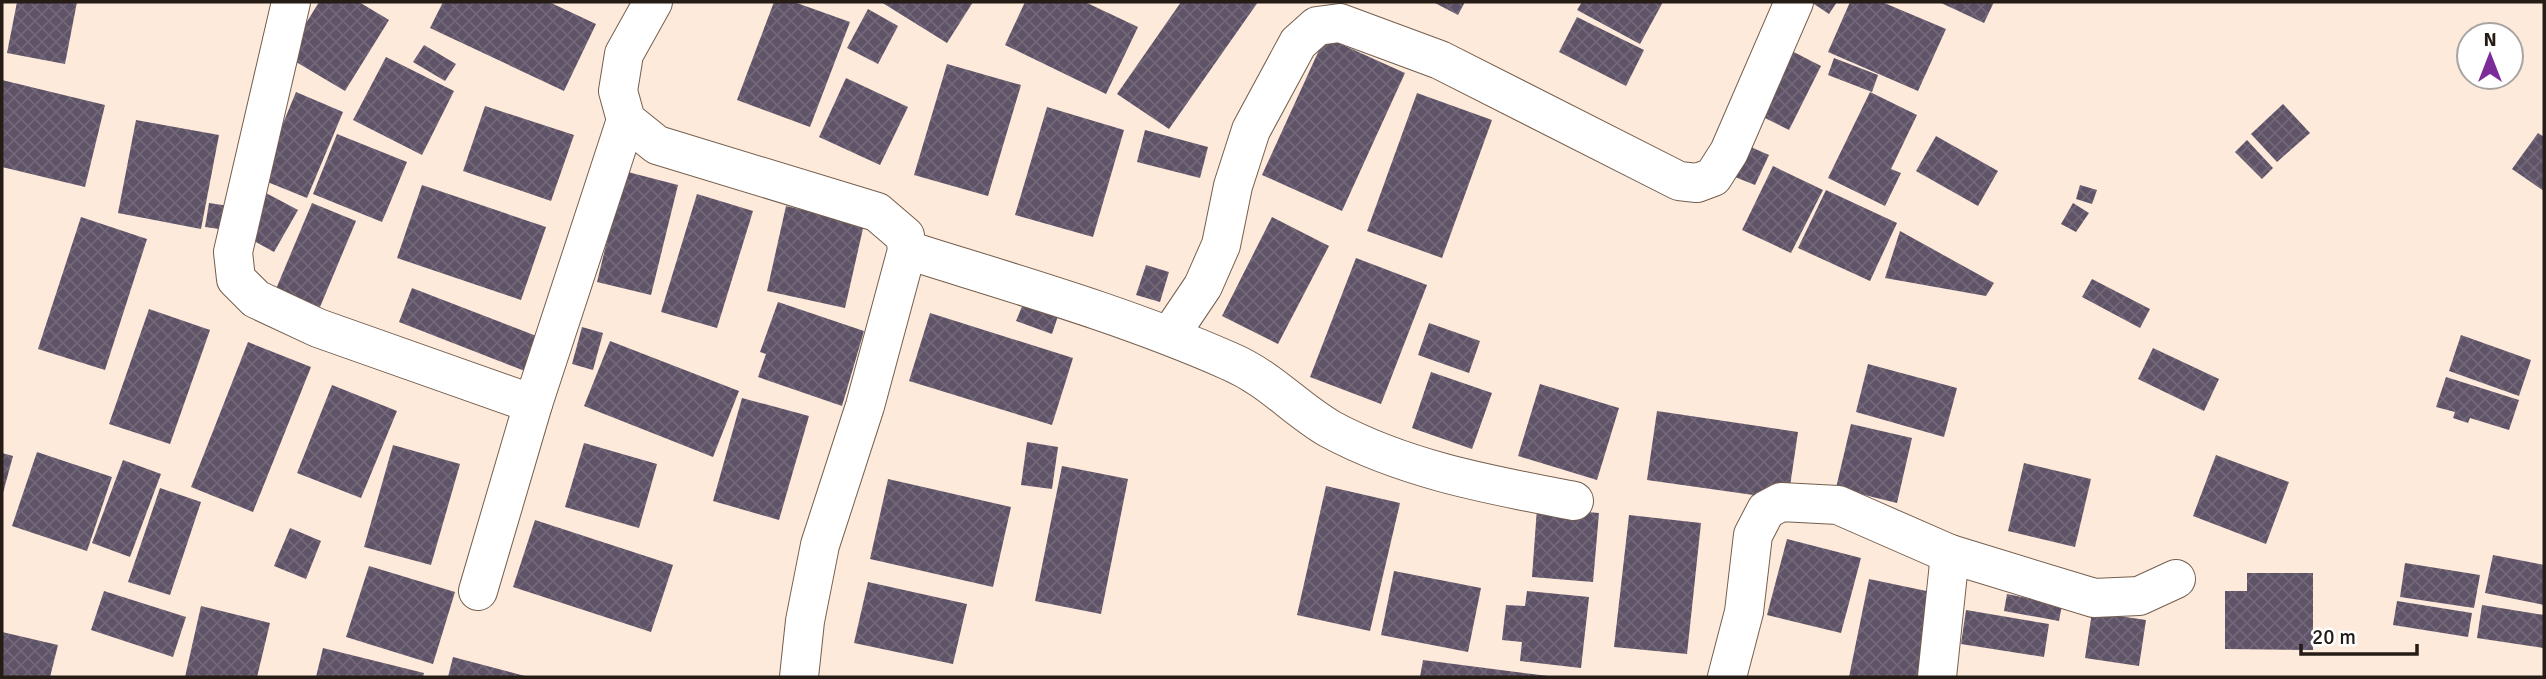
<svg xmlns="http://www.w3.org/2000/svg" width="2546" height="679" font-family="Signika,sans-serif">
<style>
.building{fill:url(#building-cross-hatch)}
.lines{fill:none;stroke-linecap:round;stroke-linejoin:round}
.minor-casing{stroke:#745f4e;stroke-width:40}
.minor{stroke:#fff;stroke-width:38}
</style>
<defs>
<pattern id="building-cross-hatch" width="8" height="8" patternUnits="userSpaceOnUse" patternTransform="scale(1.75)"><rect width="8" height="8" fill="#5f5368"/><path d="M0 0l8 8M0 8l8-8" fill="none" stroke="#726878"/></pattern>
</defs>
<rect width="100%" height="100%" fill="#feeadb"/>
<!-- building -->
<g class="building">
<polygon points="17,2 77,2 65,64 7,53"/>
<polygon points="319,2 359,2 389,20 345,91 286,56"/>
<polygon points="443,2 549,2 596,24 564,91 430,28"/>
<polygon points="774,2 794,2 850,22 810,127 737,100"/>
<polygon points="881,2 973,2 947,43"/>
<polygon points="1025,2 1085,2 1138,27 1106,94 1005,45"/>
<polygon points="1181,2 1258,2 1169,129 1117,94"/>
<polygon points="1433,2 1465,2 1458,15"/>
<polygon points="1582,2 1663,2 1640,44 1577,10"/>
<polygon points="1811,2 1837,2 1829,14"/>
<polygon points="1850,2 1882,2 1946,29 1918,91 1828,52"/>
<polygon points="1939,2 1994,2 1984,23"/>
<polygon points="868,9 898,26 878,64 847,48"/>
<polygon points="1577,17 1644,50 1626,86 1559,52"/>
<polygon points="1325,37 1405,73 1342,211 1262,175"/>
<polygon points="424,45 456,64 445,81 413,62"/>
<polygon points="1786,48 1821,66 1789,130 1753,112"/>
<polygon points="386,57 454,91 422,155 353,120"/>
<polygon points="1834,58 1878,75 1872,92 1828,75"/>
<polygon points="947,64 1021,85 988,196 914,175"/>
<polygon points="846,78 908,107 880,165 819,137"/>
<polygon points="2,80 105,105 85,187 2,167"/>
<polygon points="296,92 343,112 307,198 260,179"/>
<polygon points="1870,92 1917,115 1891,169 1901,173 1885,206 1828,178"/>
<polygon points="1417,93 1492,120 1442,258 1367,231"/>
<polygon points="2283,104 2310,133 2277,162 2251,134"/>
<polygon points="485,106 574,135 551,201 463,171"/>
<polygon points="1047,107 1124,130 1093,237 1015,215"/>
<polygon points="136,120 219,135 201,229 118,213"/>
<polygon points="1145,130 1208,147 1200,178 1137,162"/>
<polygon points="2538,133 2544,137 2544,191 2512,169"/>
<polygon points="337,134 407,162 382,222 313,194"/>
<polygon points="1936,136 1998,171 1978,206 1916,171"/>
<polygon points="2247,140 2273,168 2262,179 2235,152"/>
<polygon points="1744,144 1769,155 1755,185 1730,175"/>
<polygon points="1773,166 1823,190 1791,253 1742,230"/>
<polygon points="624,171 678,185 651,295 597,282"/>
<polygon points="422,185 546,227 521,300 397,258"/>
<polygon points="2080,185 2097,190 2092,204 2076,199"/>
<polygon points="1826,190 1897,223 1870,281 1798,248"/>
<polygon points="266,193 298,210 274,252 243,235"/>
<polygon points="697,194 753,211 717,328 661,312"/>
<polygon points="209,203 229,206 226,230 205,227"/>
<polygon points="312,203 356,221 320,307 276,289"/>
<polygon points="2073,203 2089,213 2076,232 2061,224"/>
<polygon points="786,206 864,224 845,308 767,291"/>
<polygon points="81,217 147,239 105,370 38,349"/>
<polygon points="1272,217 1329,246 1278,344 1222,316"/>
<polygon points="1900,231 1994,283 1986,296 1885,278"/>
<polygon points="1356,258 1427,285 1381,404 1310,377"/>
<polygon points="1146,265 1169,272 1160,302 1136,295"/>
<polygon points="2092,279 2150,309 2140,328 2082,297"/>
<polygon points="412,288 539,337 525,371 399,322"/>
<polygon points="778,302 864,331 842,406 758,377 766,354 760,352"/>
<polygon points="1023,304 1058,316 1052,334 1016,321"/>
<polygon points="149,309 210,330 170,444 109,424"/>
<polygon points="930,313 1073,358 1052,425 909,381"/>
<polygon points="1429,323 1480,341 1469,373 1418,355"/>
<polygon points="582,327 603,333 593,370 572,364"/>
<polygon points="2461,335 2531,360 2519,396 2449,371"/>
<polygon points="610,341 739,391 713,457 584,406"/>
<polygon points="248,342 311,367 253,512 191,487"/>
<polygon points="2153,348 2219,379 2204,411 2138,379"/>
<polygon points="1868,364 1957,388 1944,437 1856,412"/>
<polygon points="1431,372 1492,393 1472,449 1412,428"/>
<polygon points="2446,377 2519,400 2509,430 2470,418 2468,423 2453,418 2455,412 2436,407"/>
<polygon points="1540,384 1619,408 1597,480 1518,456"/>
<polygon points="332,385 397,411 361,498 297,473"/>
<polygon points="742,398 809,416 779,520 713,501"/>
<polygon points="1657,411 1798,432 1788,500 1647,480"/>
<polygon points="1851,424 1912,438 1897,503 1836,488"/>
<polygon points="1027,442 1058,447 1052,489 1021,485"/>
<polygon points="584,443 657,464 639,528 565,507"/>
<polygon points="393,445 460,464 431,565 364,547"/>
<polygon points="37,452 112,477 87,551 12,526"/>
<polygon points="2,453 13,456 3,493 2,493"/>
<polygon points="2216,455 2289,482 2266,544 2193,516"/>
<polygon points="123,460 161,474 130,557 92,543"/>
<polygon points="2024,463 2091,479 2075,547 2008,531"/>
<polygon points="1062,466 1128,479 1101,614 1035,601"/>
<polygon points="888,479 1011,507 993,587 870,559"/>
<polygon points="1326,486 1400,503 1370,631 1297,615"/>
<polygon points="160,488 201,502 170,595 128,582"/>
<polygon points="1537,508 1599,513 1593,582 1532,577"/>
<polygon points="1629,515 1701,523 1687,654 1614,647"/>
<polygon points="535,520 673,565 651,632 513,587"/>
<polygon points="290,528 321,541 306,579 274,566"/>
<polygon points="1787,539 1861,558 1841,633 1767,615"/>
<polygon points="2493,555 2544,565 2544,605 2485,593"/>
<polygon points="2405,563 2480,575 2474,608 2400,597"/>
<polygon points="369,566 455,592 433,664 346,637"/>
<polygon points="1394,571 1481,588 1468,652 1381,635"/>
<polygon points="2247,573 2313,573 2313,650 2225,649 2225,591 2247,591"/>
<polygon points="1869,579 1936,593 1918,677 1849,677"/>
<polygon points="868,582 967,604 953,664 854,643"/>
<polygon points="104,591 186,617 173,657 91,630"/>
<polygon points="1527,591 1589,597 1581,668 1520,661 1522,642 1502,640 1506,605 1525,606"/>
<polygon points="2007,594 2062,605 2059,621 2004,611"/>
<polygon points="2397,601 2472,613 2468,637 2393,625"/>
<polygon points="2482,605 2544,615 2543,648 2477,638"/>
<polygon points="201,606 270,623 257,677 185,677"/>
<polygon points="1966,610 2049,624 2044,657 1961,644"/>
<polygon points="2092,612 2146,620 2139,666 2085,658"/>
<polygon points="2,632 58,645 50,677 2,677"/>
<polygon points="323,648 424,673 423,677 316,677"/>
<polygon points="453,657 525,676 525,677 448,677"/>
<polygon points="1423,660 1548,676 1548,677 1420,677"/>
</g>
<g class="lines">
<!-- minor casing -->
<g class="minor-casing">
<g id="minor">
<polyline points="291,2 233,252 236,279 256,299 318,328 533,404"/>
<polyline points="653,2 624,54 618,91 626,120 657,145 877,212 905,236 907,250 865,406 820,545 805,621 799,677"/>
<path d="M907,250C1015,284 1125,315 1229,361C1271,379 1294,408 1330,429C1406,470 1491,485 1574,501"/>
<polyline points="1170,335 1203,286 1221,245 1233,186 1251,130 1298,43 1317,26 1340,23 1440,60 1679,181 1697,183 1713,177 1729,152 1794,2"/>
<polyline points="478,591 533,404 626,120"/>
<polyline points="1727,677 1744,612 1753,535 1766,510 1781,502 1838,505 1950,554 2094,598 2139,596 2176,579"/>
<polyline points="1937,677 1950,554"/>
</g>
</g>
<!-- minor -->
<use href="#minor" class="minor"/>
</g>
<!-- border -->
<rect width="2546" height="679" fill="none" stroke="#251c16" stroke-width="7"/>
<!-- north arrow -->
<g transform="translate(2490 56)"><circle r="33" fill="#ffffff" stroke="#a8a4a2" stroke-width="2"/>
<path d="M0-5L12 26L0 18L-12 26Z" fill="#7e2b9a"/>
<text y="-10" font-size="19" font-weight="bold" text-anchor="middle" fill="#251c16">N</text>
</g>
<!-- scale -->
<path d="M2301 644v10h116v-10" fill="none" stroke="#251c16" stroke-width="3.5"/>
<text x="2312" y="644" font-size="21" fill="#251c16" stroke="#ffffff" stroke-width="5" paint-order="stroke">20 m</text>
</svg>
